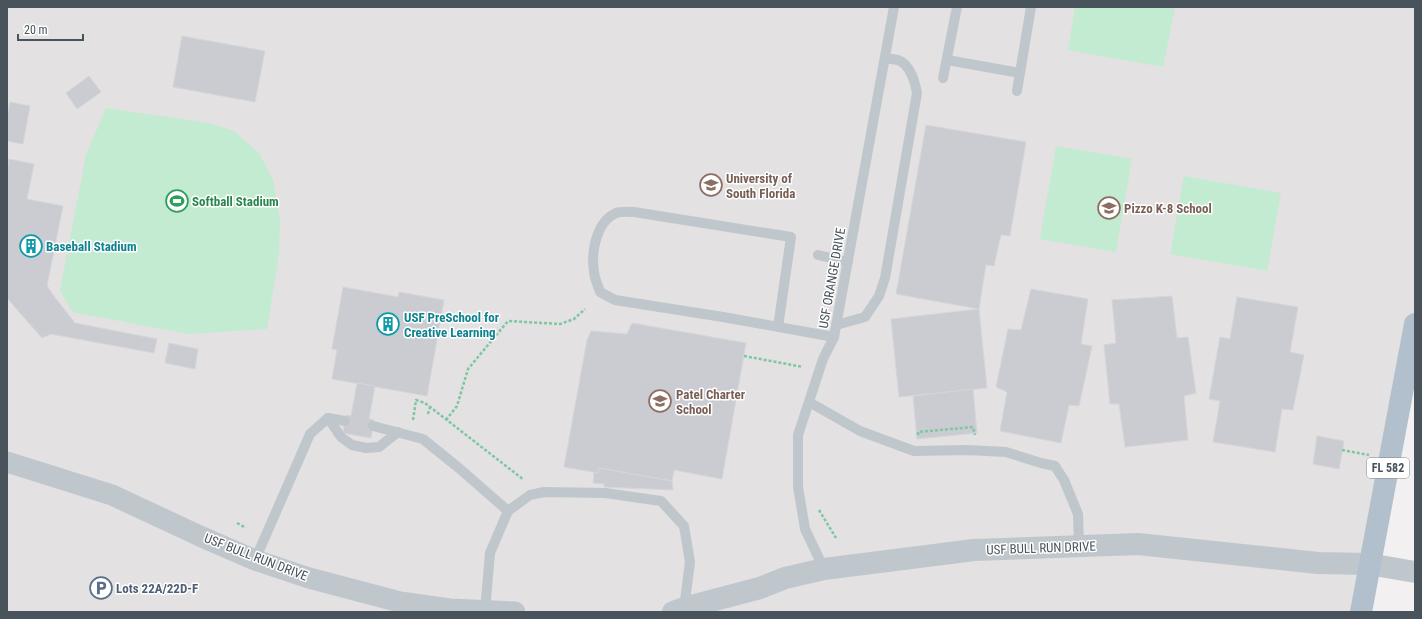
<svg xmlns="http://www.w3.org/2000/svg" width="1422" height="619" font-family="'Roboto Condensed',sans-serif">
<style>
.education{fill:#e3e1e1}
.green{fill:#c2ebd2}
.building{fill:#caccd2;stroke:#d4d6da}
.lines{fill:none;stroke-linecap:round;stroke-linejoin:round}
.path{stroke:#7dc7a3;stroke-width:2.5;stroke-dasharray:3 2;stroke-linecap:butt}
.service{stroke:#bfc7cd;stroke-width:10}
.minor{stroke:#bfc7cd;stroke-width:21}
.tertiary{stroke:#bfc7cd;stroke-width:22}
.primary{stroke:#b2bfcc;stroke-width:22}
.labels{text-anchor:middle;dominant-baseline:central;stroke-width:3;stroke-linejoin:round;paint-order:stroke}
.shield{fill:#fff;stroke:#80878c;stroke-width:1}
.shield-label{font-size:12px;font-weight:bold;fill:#49535b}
.education-label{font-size:13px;font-weight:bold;fill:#785e54;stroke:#fff;text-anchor:start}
.leisure-label{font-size:13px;font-weight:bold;fill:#27864d;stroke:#fff;text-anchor:start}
.culture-label{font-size:13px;font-weight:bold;fill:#0d838f;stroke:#fff;text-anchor:start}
.street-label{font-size:13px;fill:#49535b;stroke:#fff}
.service-label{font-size:13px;font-weight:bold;fill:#4e5e75;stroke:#fff;text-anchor:start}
</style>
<rect width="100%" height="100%" fill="#f2f0f0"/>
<!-- education -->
<polygon class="education" points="7,7 1415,7 1415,363 1370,612 7,612"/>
<!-- green -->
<g class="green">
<polygon points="1075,7 1175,7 1163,67 1068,50"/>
<polygon points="106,108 209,123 234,131 259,153 273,180 280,221 279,253 267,329 187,334 73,312 60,291 86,155"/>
<polygon points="1056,146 1132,159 1116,252 1040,239"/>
<polygon points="1184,176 1281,193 1267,271 1170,254"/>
</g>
<!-- building -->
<g class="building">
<polygon points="182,36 265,51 255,102 173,87"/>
<polygon points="89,76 101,92 77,109 66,93"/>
<polygon points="10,102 30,106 23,144 7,141 7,118"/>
<polygon points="926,125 1026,142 1010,236 1001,235 994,266 986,265 979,309 896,294"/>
<polygon points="9,159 34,164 27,199 63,206 47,286 53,295 75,323 157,339 154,353 51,334 42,338 7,298 7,170"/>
<polygon points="343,287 398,297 399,292 444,300 427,396 332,379 337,350 332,349"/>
<polygon points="1031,289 1088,299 1081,344 1092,346 1079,406 1069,405 1061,443 1000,431 1007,392 996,387 1008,329 1021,330"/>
<polygon points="1172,296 1177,338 1188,337 1196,393 1184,396 1188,440 1125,447 1119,404 1110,404 1104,345 1116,343 1112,300"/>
<polygon points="1237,297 1298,307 1290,352 1304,355 1293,410 1282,409 1275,452 1213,442 1220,401 1209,399 1220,337 1230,339"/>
<polygon points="979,309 987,388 899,397 891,319"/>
<polygon points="632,323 746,343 722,479 674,470 672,481 599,468 598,473 564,467 587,340 591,331 627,334"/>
<polygon points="169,343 198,349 195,369 165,363"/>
<polygon points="357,383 375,386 369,419 374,420 371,438 343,433 346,415 351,416"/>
<polygon points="973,389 977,433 917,439 913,396"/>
<polygon points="1317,436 1344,441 1339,469 1313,464"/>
<polygon points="599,468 672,481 673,490 604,487 604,484 593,483 594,472 598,473"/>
</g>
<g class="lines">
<!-- path -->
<g class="path">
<polyline points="744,356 803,367"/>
<polyline points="428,414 430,407"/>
<polyline points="413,420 416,400 425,403 524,480"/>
<polyline points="446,420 457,406 468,369 508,321 560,324 574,319 585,309"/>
<polyline points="918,435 918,432 973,427 975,435"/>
<polyline points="1342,450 1369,455"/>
<polyline points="819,510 836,538"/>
<polyline points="237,523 246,528"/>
</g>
<!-- service -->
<g class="service">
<polyline points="947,60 1020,73"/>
<polyline points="943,78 957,7"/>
<polyline points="1017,91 1031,7"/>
<polyline points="818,255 848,262"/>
<path d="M836,325L865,317L879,296L885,278L917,93C915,82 911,65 898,60C894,59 889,59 885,58"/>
<path d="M778,327L791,237L634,212C629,212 621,211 616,213C596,222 591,252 594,271C594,278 598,285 600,292L615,300L723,317L834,337"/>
<polyline points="809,402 860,431 914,451 967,450 1006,452 1041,463 1055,466 1064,480 1078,514 1079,546"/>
<polyline points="328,418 341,437 352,445 366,448 379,447 398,432"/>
<polyline points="373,426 423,439 460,469 508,511"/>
<polyline points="255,560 310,434 328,418 345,421"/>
<polyline points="824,569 805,529 798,487 798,435 823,359 834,337 894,7"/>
<polyline points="485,611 490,553 508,511 530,495 544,492 605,493 661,501 684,526 690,562 684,608"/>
</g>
<!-- minor -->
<polyline class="minor" points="7,462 112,495 202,537 255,560 309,578 400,602 450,609 515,612"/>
<!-- tertiary -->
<polyline class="tertiary" points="673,612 684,608 760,588 785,578 824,569 974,550 1138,544 1318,563 1369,564 1415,572"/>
<!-- primary -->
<polyline class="primary" points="1361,612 1415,324"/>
</g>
<!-- icons -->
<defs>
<g id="university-ring" transform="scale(1.15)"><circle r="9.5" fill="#fff" stroke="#8d6e63" stroke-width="1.5"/><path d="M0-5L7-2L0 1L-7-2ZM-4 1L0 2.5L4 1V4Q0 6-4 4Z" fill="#8d6e63"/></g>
<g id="stadium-ring" transform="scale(1.15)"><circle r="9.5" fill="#fff" stroke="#2e9e5b" stroke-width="1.5"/><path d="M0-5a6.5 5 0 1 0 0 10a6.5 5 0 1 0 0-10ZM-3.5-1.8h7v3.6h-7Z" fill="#2e9e5b"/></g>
<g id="school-ring" transform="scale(1.15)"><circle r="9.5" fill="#fff" stroke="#8d6e63" stroke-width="1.5"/><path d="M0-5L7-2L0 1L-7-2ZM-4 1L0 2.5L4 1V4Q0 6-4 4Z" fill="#8d6e63"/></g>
<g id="building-ring" transform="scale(1.15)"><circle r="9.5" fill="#fff" stroke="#0f9aa8" stroke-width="1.5"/><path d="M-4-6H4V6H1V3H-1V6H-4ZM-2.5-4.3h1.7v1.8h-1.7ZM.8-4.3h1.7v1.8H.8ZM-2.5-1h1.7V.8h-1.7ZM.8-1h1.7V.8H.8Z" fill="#0f9aa8"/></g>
<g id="parking-ring" transform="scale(1.15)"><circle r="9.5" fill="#fff" stroke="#5c6f8a" stroke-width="1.5"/><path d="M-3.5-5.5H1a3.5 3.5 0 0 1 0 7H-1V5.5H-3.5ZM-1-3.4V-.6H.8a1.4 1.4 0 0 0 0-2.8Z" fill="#5c6f8a"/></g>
</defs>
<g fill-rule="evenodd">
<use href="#university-ring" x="711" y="185"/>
<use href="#stadium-ring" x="177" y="201"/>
<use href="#school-ring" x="1109" y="208"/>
<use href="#building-ring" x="31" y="246"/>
<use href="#building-ring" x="388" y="324"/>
<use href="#school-ring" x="660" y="401"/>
<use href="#parking-ring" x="101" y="588"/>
</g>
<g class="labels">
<!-- shield labels -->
<rect class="shield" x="1367" y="458" width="42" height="20" rx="3"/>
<g class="shield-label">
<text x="1388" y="468">FL 582</text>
</g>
<!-- education labels -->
<g class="education-label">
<text x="726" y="178">University of<tspan x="726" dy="15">South Florida</tspan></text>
<text x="1124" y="208">Pizzo K-8 School</text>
<text x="676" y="394">Patel Charter<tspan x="676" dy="15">School</tspan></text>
</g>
<!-- leisure labels -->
<g class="leisure-label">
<text x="192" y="201">Softball Stadium</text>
</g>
<!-- culture labels -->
<g class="culture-label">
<text x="46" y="246">Baseball Stadium</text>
<text x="404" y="317">USF PreSchool for<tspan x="404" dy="15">Creative Learning</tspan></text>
</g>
<!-- street labels -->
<g class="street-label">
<text transform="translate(832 278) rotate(-80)">USF ORANGE DRIVE</text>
<text transform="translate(1041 548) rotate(-2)">USF BULL RUN DRIVE</text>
<text transform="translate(256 557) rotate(21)">USF BULL RUN DRIVE</text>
</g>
<!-- service labels -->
<g class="service-label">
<text x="116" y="588">Lots 22A/22D-F</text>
</g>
</g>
<!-- border -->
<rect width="1422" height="619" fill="none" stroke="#49535b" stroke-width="16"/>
<!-- scale -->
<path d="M18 34v6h65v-6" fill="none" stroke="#49535b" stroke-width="2"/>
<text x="24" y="34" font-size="12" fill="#49535b" stroke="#ffffff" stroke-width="3" paint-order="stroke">20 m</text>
</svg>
